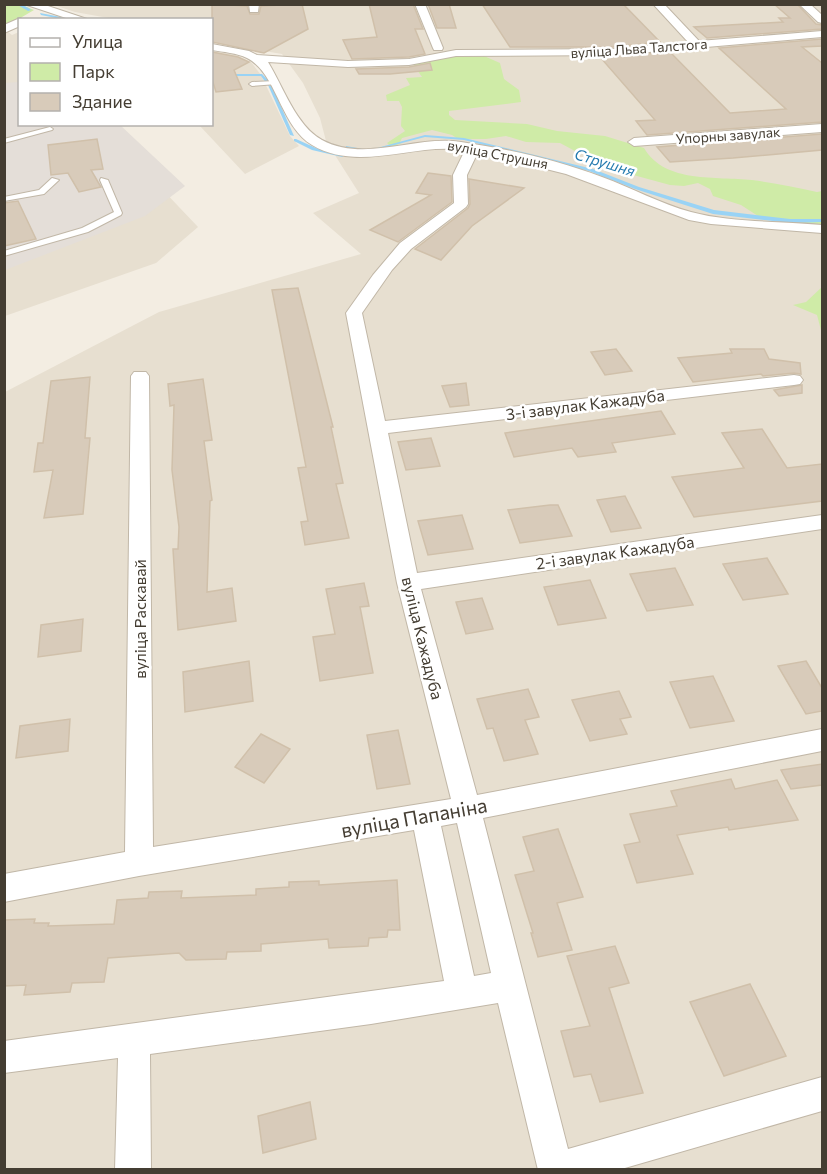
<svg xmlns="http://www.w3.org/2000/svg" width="827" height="1174" font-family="Commissioner,sans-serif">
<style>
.residential{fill:#e7dfd0}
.industrial{fill:#e4ded8}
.green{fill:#cfeba7}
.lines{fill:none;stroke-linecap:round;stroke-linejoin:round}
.stream{fill:#99d3f5;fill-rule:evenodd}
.building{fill:#d8cbba;stroke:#d0c0aa;stroke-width:1.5}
.lane-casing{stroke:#c1b7a7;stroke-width:2}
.street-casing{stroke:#c1b7a7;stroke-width:2}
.lane{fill:#fff;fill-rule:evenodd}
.street{fill:#fff;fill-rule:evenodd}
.labels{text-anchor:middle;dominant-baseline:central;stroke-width:5;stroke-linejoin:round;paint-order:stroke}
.far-street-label{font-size:14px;fill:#443d32;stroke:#fff}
.far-water-label{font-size:15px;font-style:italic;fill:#247aaf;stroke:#fff}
.street-label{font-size:16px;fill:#443d32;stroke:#fff}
.near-street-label{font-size:20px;fill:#443d32;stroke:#fff}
</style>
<rect width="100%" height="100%" fill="#f3ede2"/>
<!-- residential -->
<g class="residential">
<polygon points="54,5 822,5 822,1169 5,1170 5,392 159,312 361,254 313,213 359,193 326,141 320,118 303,83 282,54 212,42 212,20 114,19 75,12"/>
<polygon points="4,29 12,35 19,32 20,124 101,125 198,227 156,263 5,316"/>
<polygon points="212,51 236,55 251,62 261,75 290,136 299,146 245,174 199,125 212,124"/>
</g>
<!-- industrial -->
<polygon class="industrial" points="19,82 20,124 120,125 185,186 145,216 5,270 5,83"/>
<!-- green -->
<g class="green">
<polygon points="5,5 22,5 34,10 5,27"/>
<path d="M461,55L484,56L500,63L504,79L519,90L521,102L449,111V115L455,120L527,124L557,131L605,136L644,148C665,184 717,176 752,180C774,183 795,187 817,192L822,191V224L795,223L758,216L741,205L713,196L710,189L698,183L684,186L670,185L626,173L608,164L601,157L575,151L560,143L526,142L506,136L486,139H458L452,135L432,130L402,138L400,142L402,143L391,147L387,143L405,131L401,126L402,107L399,101H387L386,95L410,85L406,78L422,77L412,63Z"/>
<polygon points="822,287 822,334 817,315 793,305 806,302"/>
</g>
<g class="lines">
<!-- stream -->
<g class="stream">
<polygon points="21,4 30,9 31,10 28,11 16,4"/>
<polygon points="40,13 61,17 63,18 61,19 41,15"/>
<polygon points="212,74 262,74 270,82 266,83 261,76 212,76"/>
<polygon points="268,85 272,86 294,136 290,135"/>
<polygon points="425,135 464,138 593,169 639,187 714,210 790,219 822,219 822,222 790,223 713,214 635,189 589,171 464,140 425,137 379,149 377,148"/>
<polygon points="296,139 316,148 344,156 342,157 312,150 294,141 294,139"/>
<polygon points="346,146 363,149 365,150 363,151 346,147"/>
</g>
</g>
<!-- building -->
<g class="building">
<polygon points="212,4 247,6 250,14 259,14 261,6 302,4 308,29 264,53 212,42"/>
<polygon points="369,4 413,4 423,29 415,29 425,54 409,57 352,59 343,40 377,37"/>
<polygon points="428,4 449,4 456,28 437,28"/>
<polygon points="482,4 623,4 660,42 614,47 510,47"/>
<polygon points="774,4 797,4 816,24 822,25 822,29 707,38 694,27 783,22 779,18 790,18"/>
<polygon points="822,39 822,46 802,47 822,63 822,122 647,135 636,121 655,120 600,57 670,52 730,113 786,109 719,48"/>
<polygon points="212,52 238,57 249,62 234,70 242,89 216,92 212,79"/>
<polygon points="430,63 432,70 390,74 359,74 356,69 409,67"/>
<polygon points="822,134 822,150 733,158 670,162 657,147"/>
<polygon points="97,139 103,169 91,170 101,187 79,192 68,173 51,175 48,145"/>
<polygon points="428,173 451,176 452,202 398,242 370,230 431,195 416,193"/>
<polygon points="469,179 524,188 472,226 441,260 415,249 468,208 470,204"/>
<polygon points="18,201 36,239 4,246 4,203"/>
<polygon points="298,288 333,427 331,427 343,483 336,484 349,538 305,545 301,522 308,521 298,468 306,467 272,290"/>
<polygon points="616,349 632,371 605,375 591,352"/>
<polygon points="730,349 764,349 769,359 800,363 801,374 794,373 763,376 761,374 693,382 678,358 732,353"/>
<polygon points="90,377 85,438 90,438 83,514 44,518 53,470 34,472 38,443 43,443 51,381"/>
<polygon points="203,379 212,440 204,441 212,500 210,501 207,592 232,588 236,621 178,630 173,549 178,549 179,527 172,470 174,405 170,406 168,384"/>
<polygon points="466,383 469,405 450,407 442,386"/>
<polygon points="802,385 802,393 779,396 774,390"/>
<polygon points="661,411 675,434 612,443 616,452 578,457 572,448 514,457 505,433"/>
<polygon points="762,429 787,468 822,464 822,501 694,517 672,477 744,468 722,433"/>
<polygon points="431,438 440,466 406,470 398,442"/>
<polygon points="625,496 641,528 611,532 597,500"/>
<polygon points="550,505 558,505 572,536 520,543 508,510"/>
<polygon points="462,515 473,549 428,555 418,521"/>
<polygon points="767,558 788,594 743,600 723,564"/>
<polygon points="675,568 693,605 647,611 630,574"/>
<polygon points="590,580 606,618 558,625 544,587"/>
<polygon points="364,583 369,606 360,607 373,673 320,681 313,637 335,634 326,589"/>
<polygon points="482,598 493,629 466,634 456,602"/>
<polygon points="83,619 81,651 38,657 41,625"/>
<polygon points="249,661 253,701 185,712 183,672"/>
<polygon points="806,661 822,688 822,711 806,714 778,666"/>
<polygon points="713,676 734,721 690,728 670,682"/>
<polygon points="528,689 539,717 525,720 538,754 504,761 493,728 487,729 477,699"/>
<polygon points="619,691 631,717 620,719 627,734 590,741 572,700"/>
<polygon points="70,719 68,751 16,758 20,726"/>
<polygon points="398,730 410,784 377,789 367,735"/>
<polygon points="261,734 290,749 264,783 235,767"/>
<polygon points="822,764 822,785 791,789 781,770"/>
<polygon points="731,779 735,789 777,780 798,820 729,830 728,827 677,835 693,874 637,883 624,845 640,842 630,814 677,806 671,791"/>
<polygon points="558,829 583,897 557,903 572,950 538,957 531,933 533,933 515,875 534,871 523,837"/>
<polygon points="397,880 400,930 388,930 387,937 369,938 368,946 329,948 328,939 261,944 261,951 227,952 226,959 186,960 179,953 108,958 104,982 72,983 70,992 24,995 26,985 4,986 4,920 35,919 34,923 49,923 48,926 114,924 117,900 148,898 149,892 182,891 181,898 256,895 256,889 289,887 289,882 319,881 319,885"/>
<polygon points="615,946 629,983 609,988 643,1093 600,1102 591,1074 574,1077 561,1031 590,1026 567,956"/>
<polygon points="750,984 786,1056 724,1076 690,1002"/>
<polygon points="310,1102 316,1139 263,1153 258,1116"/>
</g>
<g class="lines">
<!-- lane casing -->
<g class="lane-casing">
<g id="lane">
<polygon points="275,81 277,84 252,86 249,84 252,82"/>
<polygon points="50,127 53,129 52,130 4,143 4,139"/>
<polygon points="52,178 59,180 44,194 4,201 4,197 39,190"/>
<polygon points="101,178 108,180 122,213 121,215 88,232 4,256 4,251 82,228 114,212 100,180"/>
</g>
</g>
<!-- street casing -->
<g class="street-casing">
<g id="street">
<polygon points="24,4 42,4 90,20 72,20"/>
<polygon points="249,4 259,4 258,12 250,12"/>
<polygon points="415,4 425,4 443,48 442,50 434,50 433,48"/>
<path d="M653,4H664L699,41L822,31V37L614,55L456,56L409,65L348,67L268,62C283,86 296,126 322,140C365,163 416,135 461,142C509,149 557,160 602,177C632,188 661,204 691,212C732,223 781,221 822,225V233L711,224L689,220L566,174L478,152L467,175L468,204L466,207L411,249L392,270L362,313L385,421L794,375L800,376L803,380L800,384L794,385L388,433L417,573L822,515V529L421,589L477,795L822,729V751L483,818L568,1149L822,1077V1111L618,1170H538L498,1003L371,1024L150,1054L151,1170H115L118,1058L4,1073V1041L444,981L414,830L139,876L4,902V874L125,852L131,376L134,372H146L149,376L153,847L451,799L397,583L346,313L373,275L400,243L454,203L453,175L465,150C415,142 359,173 312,145C280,126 277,73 247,58C237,53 223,52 212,50V44L249,51L257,55L348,61L409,59L456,50L614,49L688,42ZM457,823L491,973L474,976L441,826Z"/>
<polygon points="799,4 810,4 822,15 822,23 818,22"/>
<polygon points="20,18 24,20 20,20 20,26 4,33 4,25"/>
<polygon points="822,124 822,132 634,146 628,142 634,138"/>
</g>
</g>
<!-- lane -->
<use href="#lane" class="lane"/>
<!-- street -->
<use href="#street" class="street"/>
</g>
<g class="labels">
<!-- far-street labels -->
<g class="far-street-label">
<text transform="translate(639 48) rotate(-4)">вуліца Льва Талстога</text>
<text transform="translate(728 135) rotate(-4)">Упорны завулак</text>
<text transform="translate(498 154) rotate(11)">вуліца Струшня</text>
</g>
<!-- far-water labels -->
<g class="far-water-label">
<text transform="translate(605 162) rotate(17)">Струшня</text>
</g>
<!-- street labels -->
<g class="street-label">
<text transform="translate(585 404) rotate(-7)">3-і завулак Кажадуба</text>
<text transform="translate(615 552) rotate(-8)">2-і завулак Кажадуба</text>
<text transform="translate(139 619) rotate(-90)">вуліца Раскавай</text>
<text transform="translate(423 638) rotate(76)">вуліца Кажадуба</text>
</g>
<!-- near-street labels -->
<g class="near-street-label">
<text transform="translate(414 817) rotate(-10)">вуліца Папаніна</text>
</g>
</g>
<!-- border -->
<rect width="827" height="1174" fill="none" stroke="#443d32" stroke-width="12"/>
<!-- legend -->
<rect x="18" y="18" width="195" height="108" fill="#ffffff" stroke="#b4b1ad" stroke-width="1.5"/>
<rect x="30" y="38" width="30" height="9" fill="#ffffff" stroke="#b4b1ad" stroke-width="1.5"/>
<text x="72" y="48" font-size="18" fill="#443d32">Улица</text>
<rect x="30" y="63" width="30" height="18" fill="#cfeba7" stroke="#b4b1ad" stroke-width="1.5"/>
<text x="72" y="78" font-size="18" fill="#443d32">Парк</text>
<rect x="30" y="93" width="30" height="18" fill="#d8cbba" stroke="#b4b1ad" stroke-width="1.5"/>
<text x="72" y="108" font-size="18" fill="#443d32">Здание</text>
</svg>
